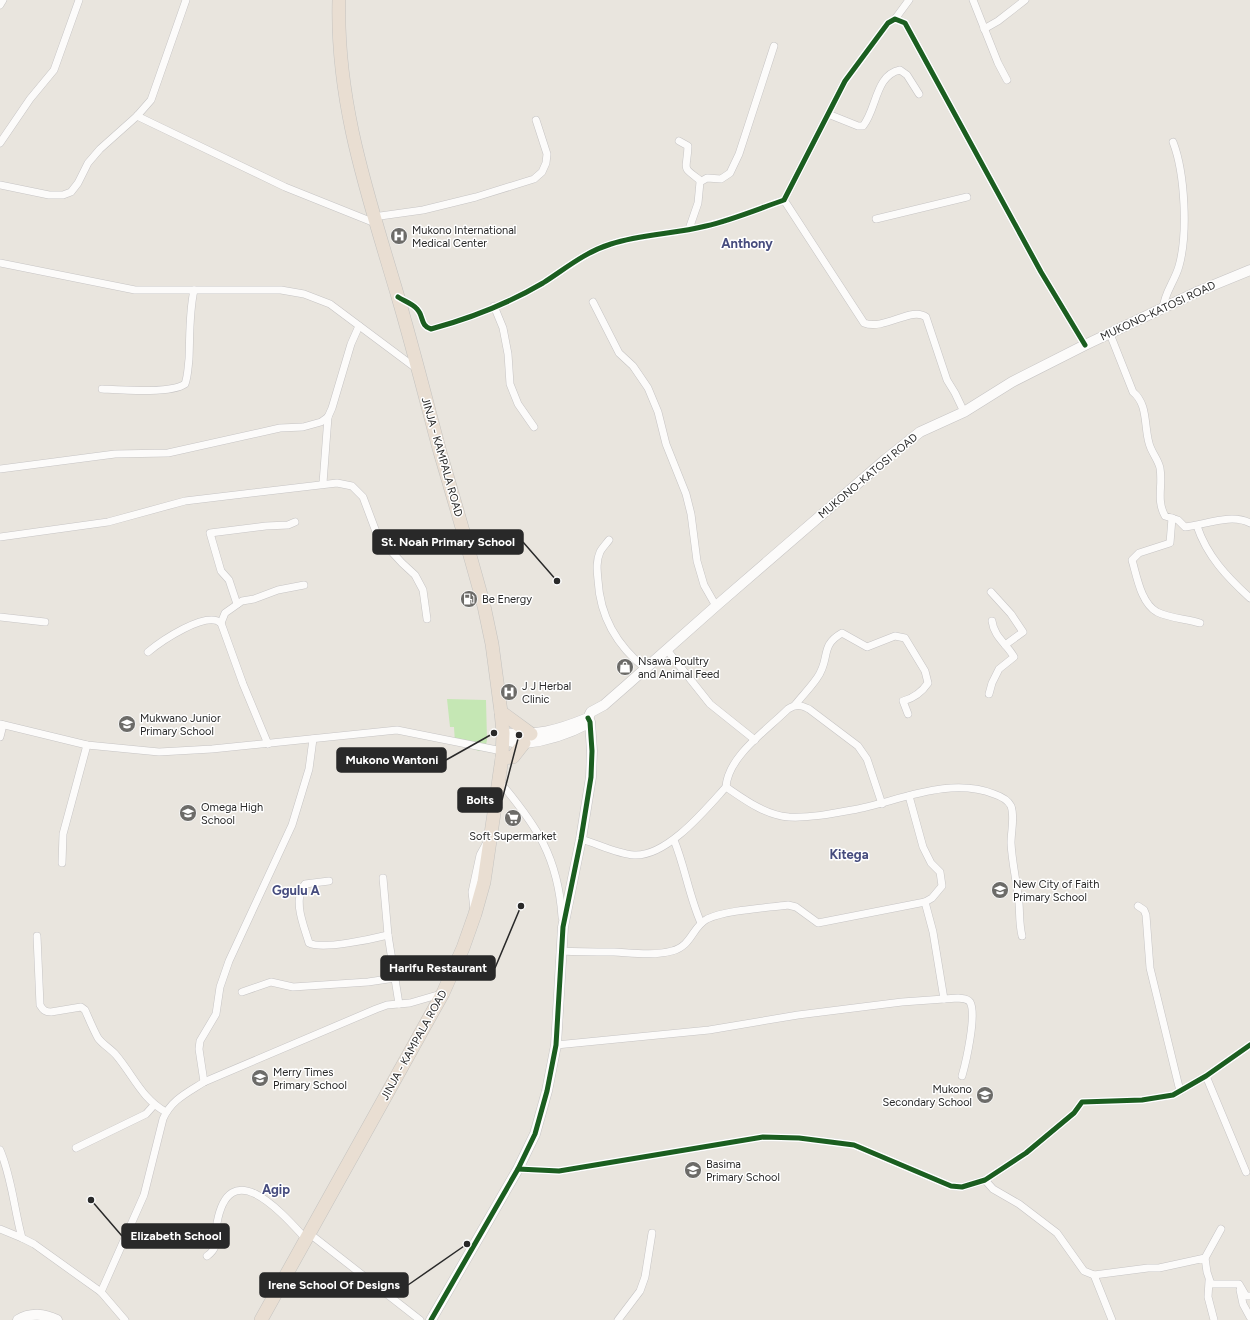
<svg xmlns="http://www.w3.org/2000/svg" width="1250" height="1320" font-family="Figtree,sans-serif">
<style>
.green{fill:#c5e7b4}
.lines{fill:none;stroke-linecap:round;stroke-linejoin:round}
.street-casing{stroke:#c6c4c4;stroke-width:8}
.secondary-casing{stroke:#c6c4c4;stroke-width:11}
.highway-casing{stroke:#c4c3c0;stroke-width:14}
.street{stroke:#fcfbfa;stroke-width:7}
.secondary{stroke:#fcfbfa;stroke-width:10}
.highway{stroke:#e9ded2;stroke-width:13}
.cycleway-casing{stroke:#fff;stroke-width:8}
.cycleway{stroke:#1b5e20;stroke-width:5}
.labels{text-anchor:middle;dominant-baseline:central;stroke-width:3;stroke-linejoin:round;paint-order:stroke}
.poi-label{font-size:11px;fill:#292929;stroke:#fff;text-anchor:start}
.street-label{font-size:11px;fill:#292929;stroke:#fff}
.quarter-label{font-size:13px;font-weight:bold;fill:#464c7e;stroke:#fff}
.leader{fill:none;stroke:#292929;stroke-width:1.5}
.callout-dot{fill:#292929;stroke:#fff;stroke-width:1.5}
.callout{fill:#292929;stroke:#292929;stroke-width:1.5}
.callout-label{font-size:12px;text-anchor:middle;font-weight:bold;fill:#fff}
</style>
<rect width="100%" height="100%" fill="#e9e5de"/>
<!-- green -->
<polygon class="green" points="447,699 486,700 487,740 485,749 479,751 455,743 454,727 450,727"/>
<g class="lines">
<!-- street casing -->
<g class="street-casing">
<g id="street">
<polyline points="973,0 998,63 1007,80"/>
<polyline points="0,5 3,0"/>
<polyline points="895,19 909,0"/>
<polyline points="984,29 998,21 1025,0"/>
<path d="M828,114L858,126H863C877,109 875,75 900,70L907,75L919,94"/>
<polyline points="137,116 285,187 375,223"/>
<path d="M679,141L688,146C687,172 680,165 701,181"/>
<polyline points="0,143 30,99 54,70 79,0"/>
<polyline points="0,185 49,195 63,195 71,192 78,183 88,163 100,149 137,116 151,100 186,0"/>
<path d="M784,200L864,323C884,331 912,306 926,317L947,380L955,393L964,412"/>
<polyline points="373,217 423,210 476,197 534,179 542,172 546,163 547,154 536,120"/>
<polyline points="876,219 967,197"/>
<polyline points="689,229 698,203 700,182 707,178 721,179 730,173 739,154 774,46"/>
<polyline points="0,263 135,290 281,290 304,294 330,304 417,369"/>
<path d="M398,297C404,301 413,304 417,309C424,316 420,326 431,329C468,319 509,303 543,283C565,269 585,252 611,244C642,234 675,234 706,226C732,220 758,209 784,200L845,81L888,23L895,19L905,23L1041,272L1085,345"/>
<polyline points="593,302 619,353 633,366 648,388 658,412 666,444 686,494 691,514 697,561 704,585 716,606"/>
<polyline points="494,306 503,328 508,354 510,384 518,404 534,427"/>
<path d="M1163,309C1164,293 1175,281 1179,266C1188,234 1185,173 1173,142"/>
<path d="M1110,334L1133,392C1148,404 1144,426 1149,443C1151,452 1158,459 1160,468C1163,486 1156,500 1165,516L1178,520L1185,527C1205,525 1231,513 1250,523"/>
<path d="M102,389C121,390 171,394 185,384C188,376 188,367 189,359C190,336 189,313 194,290"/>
<polyline points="0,469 115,454 168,453 280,428 303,427 321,422 328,417 332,408 351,344 359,326"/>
<polyline points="323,483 328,417"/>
<path d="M1172,518L1170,543L1139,553L1132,560C1137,577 1141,603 1157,612C1169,618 1187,619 1200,623"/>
<path d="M1197,526C1207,556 1227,577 1250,598"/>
<polyline points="0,537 108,522 185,501 337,483 352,486 363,497 378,537 402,563 415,575 423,590 427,619"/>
<path d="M609,540C606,544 602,548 600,552C596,561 597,570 598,580C600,617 617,646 646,669"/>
<polyline points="991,592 1011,614 1023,632 1005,645"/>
<polyline points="237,604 229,580 221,571 210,533 266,526 288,525 295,522"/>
<polyline points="0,617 45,622"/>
<polyline points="221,623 225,613 242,601 254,599 278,590 304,585"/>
<polyline points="667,650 710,704 755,740"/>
<path d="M148,652C160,642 206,610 221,623L243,684L268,744"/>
<path d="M989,694L992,683L999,669L1014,657C1007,644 994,637 992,621"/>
<path d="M795,705C802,696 811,687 817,678C831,659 819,646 842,633L867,647L895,636L905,638L925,671L928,683C922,692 914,698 903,701L908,714"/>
<polyline points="0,724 87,745 159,752 212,749 397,730 502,751"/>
<polyline points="0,737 3,725"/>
<path d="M499,781C537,826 558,857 562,917"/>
<path d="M726,787C728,756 767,730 788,709C796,704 801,705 809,709L858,746L867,759L882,804"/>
<path d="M581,839C598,844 617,854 634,855C667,857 706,809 726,787C745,800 765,815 789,817C810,818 831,814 852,810C897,802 948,776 994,794C1000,796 1008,800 1011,806C1015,817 1011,831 1011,843C1012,863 1017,883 1019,903C1020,915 1019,923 1022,936"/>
<path d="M674,840C685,867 689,896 701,923"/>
<polyline points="62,863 63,834 87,745"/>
<polyline points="383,878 388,935"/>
<path d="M329,881L305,884C292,900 304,926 309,943C322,950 372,939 388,935L399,1004"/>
<polyline points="925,902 933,932 944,999"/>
<polyline points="1138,906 1144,910 1146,915 1150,968 1180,1091"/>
<polyline points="474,909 472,892 480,855 486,844"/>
<path d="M37,936L40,1005C43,1010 45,1012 51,1012L81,1007L85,1010C89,1019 93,1029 98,1038C102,1044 111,1049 116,1055C133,1075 142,1099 166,1112"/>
<path d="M562,951C579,952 596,952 614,952C633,953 653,956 672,951C692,946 692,927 707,919C726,910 766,908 788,905L796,907L818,923L925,902L932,898L942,886L940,872L931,863L923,847L909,796"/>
<polyline points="242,992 271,982 293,987 368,982 395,978"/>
<path d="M556,1045L709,1030L798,1015L902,1002L958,998C963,999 967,998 970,1002C977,1014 966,1062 962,1076"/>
<polyline points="1206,1076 1246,1172"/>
<polyline points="204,1082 199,1049 200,1041 216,1014 220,987 229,961 292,825 309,769 313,739"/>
<polyline points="76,1148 146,1114 154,1105"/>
<path d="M0,1150C12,1178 14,1209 22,1238L34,1244L101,1292L125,1320"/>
<polyline points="518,1169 559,1171 763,1137 799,1138 854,1145 951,1186 962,1187 985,1180 1026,1153 1074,1113 1082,1102 1142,1100 1173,1095 1206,1076 1250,1045"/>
<polyline points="985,1180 993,1189 1019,1204 1057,1233 1084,1271 1094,1275 1112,1320"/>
<polyline points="0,1229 22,1238"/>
<polyline points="310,1234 420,1320"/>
<path d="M207,1256C220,1247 215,1237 217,1223C230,1153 282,1213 306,1239"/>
<polyline points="1205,1258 1221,1229"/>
<polyline points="1094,1275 1148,1268 1159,1268 1205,1258 1207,1272 1211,1284 1239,1284 1246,1296 1250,1296"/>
<polyline points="1209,1281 1208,1297 1214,1320"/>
<polyline points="1240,1290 1243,1304 1250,1317"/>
<path d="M101,1292L144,1195L163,1119C171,1100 187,1093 204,1082L376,1009L387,1005L410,1003L441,994"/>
<polyline points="618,1320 640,1291 645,1277 652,1233"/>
</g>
</g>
<!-- secondary casing -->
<g class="secondary-casing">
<g id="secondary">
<path d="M503,733C536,737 558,730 588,718L591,712L604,705L628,684L716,606L886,459L920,432L964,412L1012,382L1085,345L1199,291L1250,270"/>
<path d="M503,740C510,741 518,744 525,743C547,741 570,733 589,723"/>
<path d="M18,1320C30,1312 45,1314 57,1320"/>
<polyline points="431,1320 518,1169 535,1134 547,1091 556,1045 563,927 581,839 591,777 592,751 590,722 588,718"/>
</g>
</g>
<!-- highway casing -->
<g class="highway-casing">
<g id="highway">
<polyline points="501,712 531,734"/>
<polyline points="502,758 513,757 524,743"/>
<path d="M261,1320L443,993L463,948L475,914L484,882L502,758L503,733L501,712L492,644L484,606C470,554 455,503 440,452C426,400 413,348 398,297C369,198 336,105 339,0"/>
</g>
</g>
<!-- street -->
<use href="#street" class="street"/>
<!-- secondary -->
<use href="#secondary" class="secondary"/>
<!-- highway -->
<use href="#highway" class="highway"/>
<!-- cycleway casing -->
<g class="cycleway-casing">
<g id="cycleway">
<path d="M398,297C404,301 413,304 417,309C424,316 420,326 431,329C468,319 509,303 543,283C565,269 585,252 611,244C642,234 675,234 706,226C732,220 758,209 784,200L845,81L888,23L895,19L905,23L1041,272L1085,345"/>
<polyline points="518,1169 559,1171 763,1137 799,1138 854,1145 951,1186 962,1187 985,1180 1026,1153 1074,1113 1082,1102 1142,1100 1173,1095 1206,1076 1250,1045"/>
<polyline points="431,1320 518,1169 535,1134 547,1091 556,1045 563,927 581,839 591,777 592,751 590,722 588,718"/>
</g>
</g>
<!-- cycleway -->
<use href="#cycleway" class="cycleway"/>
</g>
<!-- icons -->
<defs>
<g id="hospital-disc" transform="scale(0.9)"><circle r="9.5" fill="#6c6b68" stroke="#fff"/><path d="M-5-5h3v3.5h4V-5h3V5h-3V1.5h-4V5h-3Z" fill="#fff"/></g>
<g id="fuel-disc" transform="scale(0.9)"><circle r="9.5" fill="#6c6b68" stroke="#fff"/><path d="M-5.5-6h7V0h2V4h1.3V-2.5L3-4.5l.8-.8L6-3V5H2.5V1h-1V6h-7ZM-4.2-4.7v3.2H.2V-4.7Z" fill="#fff"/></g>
<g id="shop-disc" transform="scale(0.9)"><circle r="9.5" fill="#6c6b68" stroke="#fff"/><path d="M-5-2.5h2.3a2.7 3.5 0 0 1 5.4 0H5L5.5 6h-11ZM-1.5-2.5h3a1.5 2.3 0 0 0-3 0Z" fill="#fff"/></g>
<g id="school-disc" transform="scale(0.9)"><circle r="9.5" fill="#6c6b68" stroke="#fff"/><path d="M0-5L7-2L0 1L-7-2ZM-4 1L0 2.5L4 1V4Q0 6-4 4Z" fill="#fff"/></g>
<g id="supermarket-disc" transform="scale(0.9)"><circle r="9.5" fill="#6c6b68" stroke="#fff"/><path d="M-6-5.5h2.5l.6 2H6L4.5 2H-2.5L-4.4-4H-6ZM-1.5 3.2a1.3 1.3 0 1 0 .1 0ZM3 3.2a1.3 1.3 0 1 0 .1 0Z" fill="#fff"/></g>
</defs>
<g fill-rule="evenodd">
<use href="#hospital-disc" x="399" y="236"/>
<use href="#fuel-disc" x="469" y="599"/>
<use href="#shop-disc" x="625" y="667"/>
<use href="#hospital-disc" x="509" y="692"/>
<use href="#school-disc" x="127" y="724"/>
<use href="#school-disc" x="188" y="813"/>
<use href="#supermarket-disc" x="513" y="818"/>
<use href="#school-disc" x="1000" y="890"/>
<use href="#school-disc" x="260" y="1078"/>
<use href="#school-disc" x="985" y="1095"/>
<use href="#school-disc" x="693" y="1170"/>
</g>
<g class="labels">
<!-- poi labels -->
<g class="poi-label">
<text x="412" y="230">Mukono International<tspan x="412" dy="13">Medical Center</tspan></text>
<text x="482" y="599">Be Energy</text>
<text x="638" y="661">Nsawa Poultry<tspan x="638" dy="13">and Animal Feed</tspan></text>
<text x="522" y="686">J J Herbal<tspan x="522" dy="13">Clinic</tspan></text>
<text x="140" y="718">Mukwano Junior<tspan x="140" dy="13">Primary School</tspan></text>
<text x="201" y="807">Omega High<tspan x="201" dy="13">School</tspan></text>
<text x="513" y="836" text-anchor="middle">Soft Supermarket</text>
<text x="1013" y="884">New City of Faith<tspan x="1013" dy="13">Primary School</tspan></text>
<text x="273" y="1072">Merry Times<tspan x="273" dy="13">Primary School</tspan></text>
<text x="972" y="1089" text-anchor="end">Mukono<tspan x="972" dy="13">Secondary School</tspan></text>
<text x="706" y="1164">Basima<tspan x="706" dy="13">Primary School</tspan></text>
</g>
<!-- street labels -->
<g class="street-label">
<text transform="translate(1158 311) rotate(-25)">MUKONO-KATOSI ROAD</text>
<text transform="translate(442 457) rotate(74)">JINJA - KAMPALA ROAD</text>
<text transform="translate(868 476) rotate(-40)">MUKONO-KATOSI ROAD</text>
<text transform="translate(414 1045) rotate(-61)">JINJA - KAMPALA ROAD</text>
</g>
<!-- quarter labels -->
<g class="quarter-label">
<text x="747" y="243">Anthony</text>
<text x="849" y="854">Kitega</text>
<text x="296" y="890">Ggulu A</text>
<text x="276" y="1189">Agip</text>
</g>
</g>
<!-- callouts -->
<path class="leader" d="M557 581L523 542M494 733L446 760M519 735L502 800M521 906L495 968M91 1200L122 1236M467 1244L408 1285"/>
<g class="callout-dot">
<circle cx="557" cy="581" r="4"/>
<circle cx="494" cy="733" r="4"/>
<circle cx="519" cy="735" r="4"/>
<circle cx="521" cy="906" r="4"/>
<circle cx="91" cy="1200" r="4"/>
<circle cx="467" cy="1244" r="4"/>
</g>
<g class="callout">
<rect x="373" y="530" width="150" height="24" rx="4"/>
<rect x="337" y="748" width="109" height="24" rx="4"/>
<rect x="458" y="788" width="44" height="24" rx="4"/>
<rect x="381" y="956" width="114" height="24" rx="4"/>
<rect x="122" y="1224" width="107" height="24" rx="4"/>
<rect x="260" y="1273" width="148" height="24" rx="4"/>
</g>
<g class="callout-label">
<text x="448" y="546">St. Noah Primary School</text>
<text x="392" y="764">Mukono Wantoni</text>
<text x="480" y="804">Bolts</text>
<text x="438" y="972">Harifu Restaurant</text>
<text x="176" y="1240">Elizabeth School</text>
<text x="334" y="1289">Irene School Of Designs</text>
</g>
</svg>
